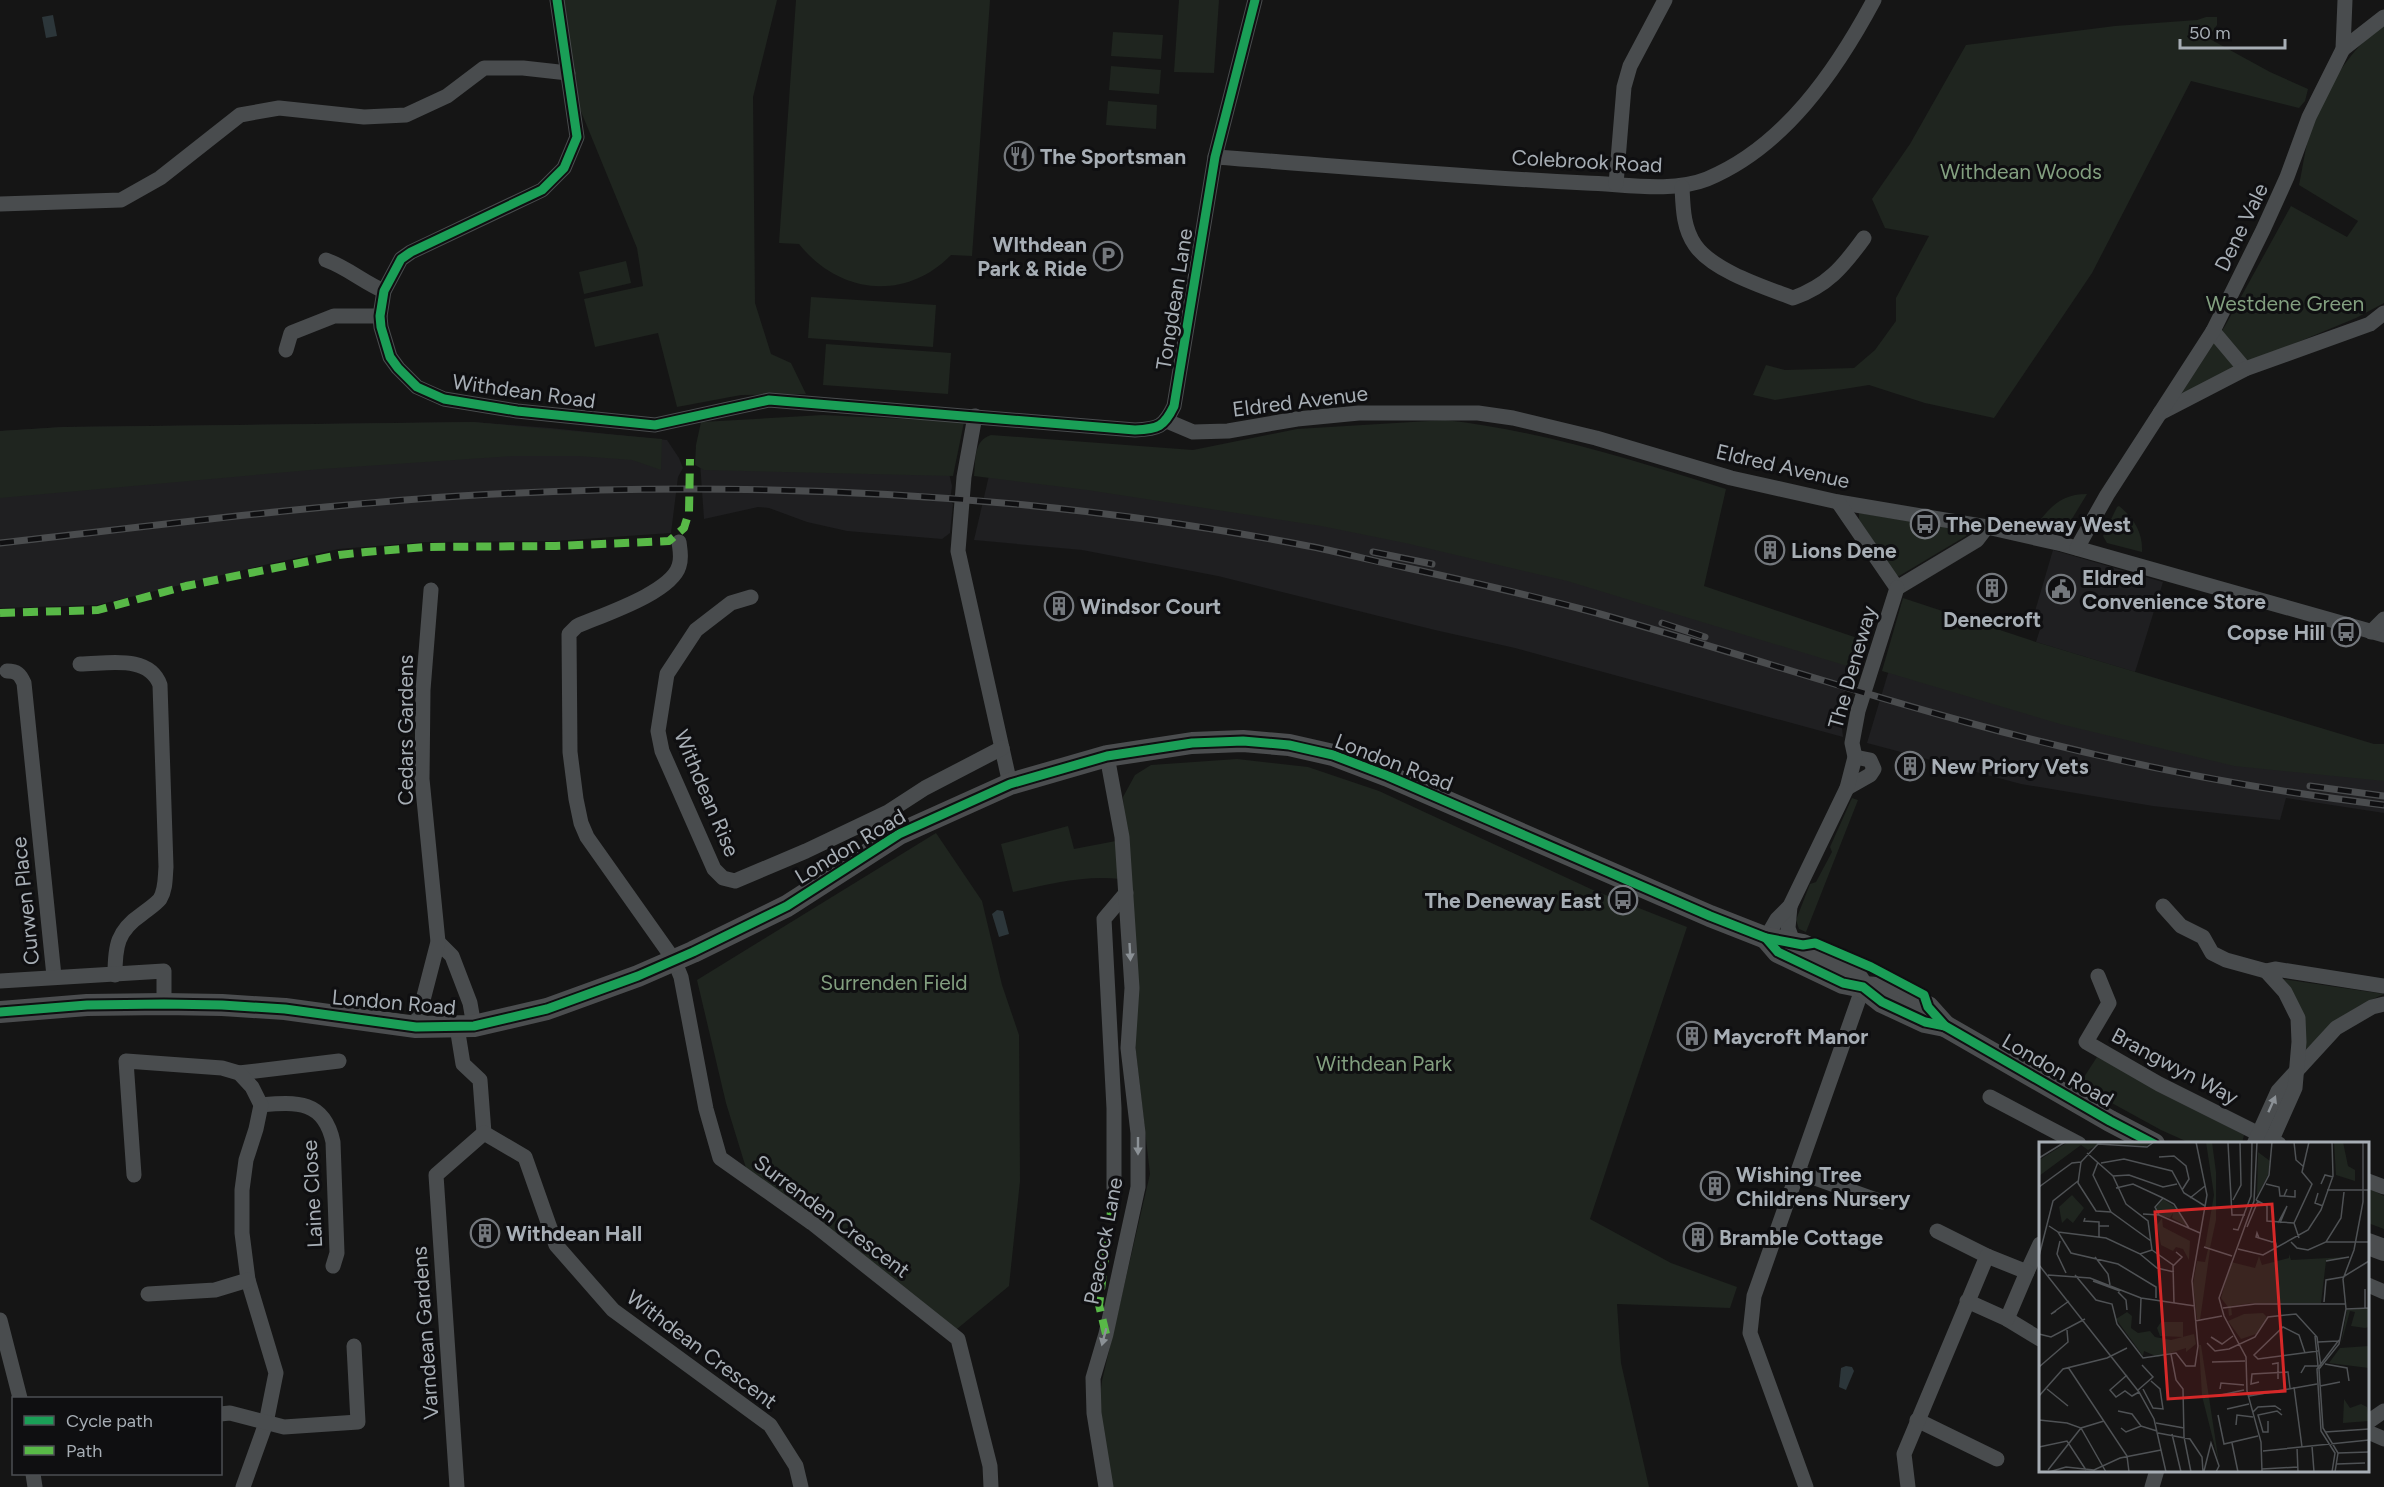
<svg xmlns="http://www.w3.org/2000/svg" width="2384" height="1487" font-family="Figtree,sans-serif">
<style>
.built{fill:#1f1f21}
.green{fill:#1f251f}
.water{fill:#2c363a}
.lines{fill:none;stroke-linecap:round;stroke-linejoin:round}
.minor{stroke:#494c4e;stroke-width:15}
.highway{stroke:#4b4d4f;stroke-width:22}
.rail-casing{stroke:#4a4c4e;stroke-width:7}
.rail{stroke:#0f0f11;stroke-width:4.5;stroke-dasharray:14;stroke-linecap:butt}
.quiet{stroke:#58b947;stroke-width:8;stroke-dasharray:15 8;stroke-linecap:butt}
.cycleway-casing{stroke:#0f0f11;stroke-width:13}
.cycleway{stroke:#1a9f57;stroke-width:9}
.oneway{fill:#8b9196}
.labels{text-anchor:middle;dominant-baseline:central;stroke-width:6;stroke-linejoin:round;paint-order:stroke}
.poi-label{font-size:21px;font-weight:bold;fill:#a7aeb5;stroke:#0f0f11;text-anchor:start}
.street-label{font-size:21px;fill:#a7aeb5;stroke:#0f0f11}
.park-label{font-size:21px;fill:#829f7f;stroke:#0f0f11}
.inset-road{fill:none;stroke:#4f5255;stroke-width:1.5}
.view{fill:#d62828;fill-opacity:0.15;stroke:#d62828;stroke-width:3}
.inset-edge{fill:none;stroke:#a7aeb5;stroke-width:3}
</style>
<rect width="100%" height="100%" fill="#151515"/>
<!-- built -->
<g class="built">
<polygon points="473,422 550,428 667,440 679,458 683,468 678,477 671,533 555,541 425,542 339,549 264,565 97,605 0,608 0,431 63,427"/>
<polygon points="700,462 948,469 952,486 950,501 953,504 950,533 942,539 847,531 807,522 769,508 758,507 704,519"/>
<polygon points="991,467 1414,514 1852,667 1840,708 1843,737 1515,648 1435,630 1218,576 1082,550 974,540"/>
<polygon points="2053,550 2163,582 2135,672 2036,642 2043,620 2033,618"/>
<polygon points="1889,670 2384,779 2384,813 2286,798 2280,820 2153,806 2021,784 1867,743"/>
</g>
<!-- green -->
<g class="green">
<polygon points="563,0 777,0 753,97 755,303 771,354 791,363 806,394 741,395 677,407 658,333 595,347 584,299 643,286 637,248 580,109"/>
<path d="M796,0H990L972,256L951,255C905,302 839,294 799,244L779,243Z"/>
<polygon points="1179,0 1219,0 1214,73 1174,72"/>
<polygon points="2206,17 2217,17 2217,25 2208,38 2270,72 2308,89 2305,101 2299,108 2191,81 2092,273 1994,418 1925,403 1869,385 1775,400 1753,395 1766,365 1785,370 1854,368 1875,350 1896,321 1896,298 1929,236 1885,228 1872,199 1910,144 1966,45 2115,26 2197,20"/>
<path d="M2384,24V303L2356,318L2226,372L2179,397L2225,326L2291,206L2347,237L2358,221L2299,185C2303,167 2305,147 2311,130C2325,89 2349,50 2384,24Z"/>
<polygon points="1113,32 1163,35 1161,59 1111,56"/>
<polygon points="1111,66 1161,70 1159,94 1109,90"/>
<polygon points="1108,101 1157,105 1156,129 1106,125"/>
<polygon points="626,261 631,283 584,294 579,272"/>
<polygon points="811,297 936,305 933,347 808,338"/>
<polygon points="826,344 951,353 948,394 823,385"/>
<polygon points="823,415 964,422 953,476 704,470 695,465 696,445 701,422"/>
<path d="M1445,420C1543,431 1632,460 1726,489L1704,586L1869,642L1857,669L1567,581L1405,543L1321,526L1087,490L974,476C976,459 973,441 991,435L1193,450L1297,429Z"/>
<polygon points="473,422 662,439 661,470 632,460 578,456 514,456 322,469 0,498 0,431 63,427"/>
<path d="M2087,494L2067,527L2057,530L2037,524C2051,506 2062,494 2087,494Z"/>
<path d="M2119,506C2134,518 2143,533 2142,552L2107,543L2103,536L2117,507Z"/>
<polygon points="1859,513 1962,530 1966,532 1966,536 1899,576 1895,575 1859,520"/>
<polygon points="1903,598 2036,642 2374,744 2384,744 2384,781 2234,766 2060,724 1882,671"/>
<polygon points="1237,759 1308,767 1379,791 1593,890 1687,927 1590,1219 1671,1263 1737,1287 1730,1308 1617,1304 1621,1363 1649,1487 1113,1487 1098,1412 1102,1381 1150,1174 1135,1044 1123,797 1135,775 1151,765"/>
<polygon points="1852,798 1858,800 1806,932 1799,929 1796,920 1810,884 1816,882 1832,852 1830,847"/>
<path d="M1068,826L1074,849L1116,841L1121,879C1082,875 1051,884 1013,892L1001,844Z"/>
<polygon points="936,833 982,901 1002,985 1019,1035 1020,1181 1009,1286 952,1333 746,1168 726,1103 697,980"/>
<path d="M2283,979L2384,994C2348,1010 2332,1022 2306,1050L2301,1010Z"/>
<polygon points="2097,1057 2244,1135 2242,1143 2190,1143 2161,1130 2079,1085"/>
<polygon points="2368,1188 2384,1196 2384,1229 2368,1223"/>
</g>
<!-- water -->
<g class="water">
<polygon points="53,15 57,36 46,38 42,17"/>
<polygon points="997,910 1003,911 1009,934 999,937 992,914"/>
<polygon points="1846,1366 1852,1367 1854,1371 1846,1390 1839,1387 1841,1368"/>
</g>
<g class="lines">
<!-- minor -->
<g class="minor">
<path d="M557,0L577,137L564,168L542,190L411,252L401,259L384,291L380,316L381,327L390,357L398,368L417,387L444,399L517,411L655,425L769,400L1135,430C1158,429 1164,427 1174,406L1215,157L1255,0"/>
<polyline points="2343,49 2384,17"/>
<path d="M1215,157C1339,166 1462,177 1586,183C1624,184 1672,193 1707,179C1784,147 1836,71 1874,0"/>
<polyline points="1616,184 1624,87 1630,66 1665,0"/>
<path d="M1682,187C1683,207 1683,228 1695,245C1713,271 1764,287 1793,298C1827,286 1843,267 1864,238"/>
<polyline points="0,204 121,200 160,178 240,115 279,108 364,117 406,115 447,96 484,68 523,68 568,73"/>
<path d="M326,260C348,268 363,282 384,291"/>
<polyline points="2213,331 2245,369"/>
<polyline points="286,350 291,333 334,316 380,316"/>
<polyline points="2160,413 2245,369 2370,324 2384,313"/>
<polyline points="975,416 964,477 958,551 1010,784"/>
<polyline points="1167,421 1193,432 1228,431 1297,419 1359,413 1478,413 1513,418 1596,438 1731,478 1838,502 1987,527 2062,544 2384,635"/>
<polyline points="1838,502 1897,588 1977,540 1987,527"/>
<path d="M679,542C680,550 682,558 679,566C671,593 602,615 577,626L569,634L570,752L576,799L581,823L587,837L674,960L681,977L706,1109L720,1158L812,1223L958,1339L990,1466L991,1487"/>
<polyline points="2077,548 2107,495 2213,331 2263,230 2287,177 2309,117 2343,49 2345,0"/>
<polyline points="751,597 731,603 696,630 667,674 658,731 662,751 714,869 723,878 735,881 806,851 888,812 925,788 1002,748"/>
<polyline points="2371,632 2384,619"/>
<path d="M80,664C107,664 149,654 160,685L166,867C165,877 166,889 160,899C155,905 148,909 142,914C117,931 115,946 115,975"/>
<path d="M7,671C17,671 20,674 24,683L54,976"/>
<polyline points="1847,788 1870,775 1874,769 1870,760 1855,757"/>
<polyline points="1790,906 1788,928 1793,942"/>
<polyline points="2163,906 2181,926 2203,937 2212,953 2226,960 2266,971"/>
<polyline points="1766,938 1777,919 1790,906 1847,788 1855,757 1852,743 1858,711 1897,588"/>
<polyline points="438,942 452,956 470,1003 474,1026"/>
<polyline points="2098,976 2109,1003 2086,1042 2159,1084 2279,1144"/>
<polyline points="0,981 164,971 164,1004"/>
<polyline points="416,1027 438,942 422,779 423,690 431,590"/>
<polyline points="457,1027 463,1064 480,1080 484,1133"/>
<polyline points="239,1073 339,1061"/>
<polyline points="1990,1097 2079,1144"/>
<path d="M261,1105C297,1102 324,1100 333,1142L337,1253L333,1266"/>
<polyline points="2254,1144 2278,1091 2336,1028 2372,1007 2384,1004"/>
<polyline points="2270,1144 2295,1088 2299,1042 2298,1018 2285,992 2266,971 2275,969 2384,986"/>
<polyline points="1798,1172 1882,1202"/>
<polyline points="134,1175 126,1061 222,1068 239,1073 252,1087 261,1105 256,1129 246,1160 242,1190 242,1233 248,1280 276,1373 266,1423 243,1487"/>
<polyline points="2368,1181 2384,1187"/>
<polyline points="1114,1188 1114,1108 1104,919 1126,893"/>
<polyline points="1937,1231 1987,1256"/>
<polyline points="2027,1272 2040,1244"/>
<polyline points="2368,1285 2384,1292"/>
<polyline points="148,1294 215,1290 248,1280"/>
<polyline points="2007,1319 2040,1339"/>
<polyline points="0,1320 20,1398"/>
<polyline points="220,1414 230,1413 284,1427 358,1422 354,1346"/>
<polyline points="1917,1420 1997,1459"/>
<polyline points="2368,1422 2384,1411"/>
<polyline points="2368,1432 2384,1439"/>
<polyline points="33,1474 35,1487"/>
<polyline points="457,1487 436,1175 484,1133 525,1157 556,1245 613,1310 770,1425 796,1466 801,1487"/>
<polyline points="1106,1487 1094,1413 1093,1378 1106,1334 1138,1187 1138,1133 1128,1048 1132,988 1122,837 1107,756"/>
<polyline points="1806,1487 1750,1333 1754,1296 1863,987"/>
<polyline points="1908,1487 1904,1454 1987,1256 2027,1272 2007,1319 1967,1301"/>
<polyline points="2152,1487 2157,1470"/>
</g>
<!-- highway -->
<g class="highway">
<polyline points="1766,938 1778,952 1843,983 1863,987 1892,989 1928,1007 1945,1026 2110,1121 2154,1144"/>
<polyline points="0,1012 87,1005 164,1004 222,1005 285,1009 416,1027 474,1026 547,1009 638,976 693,952 787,906 899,834 1010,784 1107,756 1192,743 1243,741 1289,745 1333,755 1388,776 1710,916 1766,938 1803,945 1852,970 1863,987 1882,1002 1925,1022 1945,1026"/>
<polyline points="2368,1244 2384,1250"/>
</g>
<!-- rail casing -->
<g class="rail-casing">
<g id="rail">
<path d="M0,543C153,526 306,506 460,496C743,479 1030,492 1308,546C1340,552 1372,561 1403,567C1467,581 1530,595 1593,612C1718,647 1841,688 1966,722C2103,760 2243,788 2384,805"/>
<polyline points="1373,552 1432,564"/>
<polyline points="1662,623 1705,637"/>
<polyline points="2310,786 2384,796"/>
</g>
</g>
<!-- rail -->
<use href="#rail" class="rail"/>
<!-- quiet -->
<g class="quiet">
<polyline points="0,613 98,610 186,586 339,555 366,552 425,547 556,546 669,541 684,528 689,512 690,459"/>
<polyline points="1106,1334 1099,1305 1114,1188"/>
</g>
<!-- cycleway casing -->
<g class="cycleway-casing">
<g id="cycleway">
<path d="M557,0L577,137L564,168L542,190L411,252L401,259L384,291L380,316L381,327L390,357L398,368L417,387L444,399L517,411L655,425L769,400L1135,430C1158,429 1164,427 1174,406L1215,157L1255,0"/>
<polyline points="1766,938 1778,952 1843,983 1863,987 1882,1002 1925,1022 1945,1026"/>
<polyline points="0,1012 87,1005 164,1004 222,1005 285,1009 416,1027 474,1026 547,1009 638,976 693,952 787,906 899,834 1010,784 1107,756 1192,743 1243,741 1289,745 1333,755 1388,776 1710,916 1766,938 1803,945 1815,943 1871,967 1924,995 1928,1007 1945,1026 2110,1121 2154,1144"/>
</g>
</g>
<!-- cycleway -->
<use href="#cycleway" class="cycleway"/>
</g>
<!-- one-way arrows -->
<defs><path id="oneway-solid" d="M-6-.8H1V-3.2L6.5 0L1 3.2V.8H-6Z" transform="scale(1.5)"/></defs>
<g class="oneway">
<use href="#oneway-solid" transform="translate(1130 952) rotate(87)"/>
<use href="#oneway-solid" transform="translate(2272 1104) rotate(-66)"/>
<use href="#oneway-solid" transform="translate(1138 1146) rotate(90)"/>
<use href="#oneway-solid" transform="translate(1104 1337) rotate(105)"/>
</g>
<!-- icons -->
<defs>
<g id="restaurant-ring" transform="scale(1.5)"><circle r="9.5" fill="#0f0f11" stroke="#74787d" stroke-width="1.5"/><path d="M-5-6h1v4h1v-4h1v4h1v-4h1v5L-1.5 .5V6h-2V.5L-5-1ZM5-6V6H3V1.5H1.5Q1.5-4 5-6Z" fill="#74787d"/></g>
<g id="parking-ring" transform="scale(1.5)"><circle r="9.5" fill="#0f0f11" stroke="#74787d" stroke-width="1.5"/><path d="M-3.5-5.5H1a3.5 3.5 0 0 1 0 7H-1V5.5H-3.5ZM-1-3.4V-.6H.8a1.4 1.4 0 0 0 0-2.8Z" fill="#74787d"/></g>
<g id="bus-ring" transform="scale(1.5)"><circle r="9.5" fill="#0f0f11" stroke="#74787d" stroke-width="1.5"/><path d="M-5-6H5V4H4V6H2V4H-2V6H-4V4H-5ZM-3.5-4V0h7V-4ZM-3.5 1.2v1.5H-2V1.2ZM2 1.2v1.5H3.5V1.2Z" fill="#74787d"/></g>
<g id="building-ring" transform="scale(1.5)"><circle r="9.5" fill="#0f0f11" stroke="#74787d" stroke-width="1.5"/><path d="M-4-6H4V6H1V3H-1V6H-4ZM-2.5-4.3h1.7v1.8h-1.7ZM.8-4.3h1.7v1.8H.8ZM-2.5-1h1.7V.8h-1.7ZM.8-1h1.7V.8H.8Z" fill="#74787d"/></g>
<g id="civic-ring" transform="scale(1.5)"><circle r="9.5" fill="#0f0f11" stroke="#74787d" stroke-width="1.5"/><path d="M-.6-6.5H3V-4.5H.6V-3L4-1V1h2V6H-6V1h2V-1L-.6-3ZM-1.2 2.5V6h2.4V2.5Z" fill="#74787d"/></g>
</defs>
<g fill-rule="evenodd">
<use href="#restaurant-ring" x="1019" y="156"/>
<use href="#parking-ring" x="1108" y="256"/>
<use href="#bus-ring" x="1925" y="524"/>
<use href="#building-ring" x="1770" y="550"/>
<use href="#building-ring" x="1992" y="588"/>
<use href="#civic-ring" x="2061" y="589"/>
<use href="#building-ring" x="1059" y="606"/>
<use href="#bus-ring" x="2346" y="632"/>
<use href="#building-ring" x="1910" y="766"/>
<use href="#bus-ring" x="1623" y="900"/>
<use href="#building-ring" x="1692" y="1036"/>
<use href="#building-ring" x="1715" y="1186"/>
<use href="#building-ring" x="485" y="1233"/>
<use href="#building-ring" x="1698" y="1237"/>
</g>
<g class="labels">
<!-- poi labels -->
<g class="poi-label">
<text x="1040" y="156">The Sportsman</text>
<text x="1087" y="244" text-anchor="end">WIthdean<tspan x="1087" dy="24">Park &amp; Ride</tspan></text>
<text x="1946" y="524">The Deneway West</text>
<text x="1791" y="550">Lions Dene</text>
<text x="2082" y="577">Eldred<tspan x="2082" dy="24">Convenience Store</tspan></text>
<text x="1080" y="606">Windsor Court</text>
<text x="1992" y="619" text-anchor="middle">Denecroft</text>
<text x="2325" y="632" text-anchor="end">Copse Hill</text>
<text x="1931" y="766">New Priory Vets</text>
<text x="1602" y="900" text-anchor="end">The Deneway East</text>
<text x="1713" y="1036">Maycroft Manor</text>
<text x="1736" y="1174">Wishing Tree<tspan x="1736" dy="24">Childrens Nursery</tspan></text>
<text x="506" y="1233">Withdean Hall</text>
<text x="1719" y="1237">Bramble Cottage</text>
</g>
<!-- street labels -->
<g class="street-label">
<text transform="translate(1587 161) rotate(3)">Colebrook Road</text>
<text transform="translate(2241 227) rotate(-64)">Dene Vale</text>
<text transform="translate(1174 299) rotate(-81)">Tongdean Lane</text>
<text transform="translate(524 391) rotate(8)">Withdean Road</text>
<text transform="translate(1300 401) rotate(-7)">Eldred Avenue</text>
<text transform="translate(1783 466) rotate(13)">Eldred Avenue</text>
<text transform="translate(1852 667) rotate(-74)">The Deneway</text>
<text transform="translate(405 730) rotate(-90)">Cedars Gardens</text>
<text transform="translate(1394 762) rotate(21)">London Road</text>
<text transform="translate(707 793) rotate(67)">Withdean Rise</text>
<text transform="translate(850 846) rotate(-31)">London Road</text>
<text transform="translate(25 901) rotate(-96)">Curwen Place</text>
<text transform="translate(394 1002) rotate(5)">London Road</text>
<text transform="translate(2175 1066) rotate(28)">Brangwyn Way</text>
<text transform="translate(2058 1070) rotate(30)">London Road</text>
<text transform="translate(312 1194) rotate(-93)">Laine Close</text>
<text transform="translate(832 1216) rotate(37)">Surrenden Crescent</text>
<text transform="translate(1103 1241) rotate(-79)">Peacock Lane</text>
<text transform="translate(425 1333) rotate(-94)">Varndean Gardens</text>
<text transform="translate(702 1349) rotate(37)">Withdean Crescent</text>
</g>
<!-- park labels -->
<g class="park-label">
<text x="2021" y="171">Withdean Woods</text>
<text x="2285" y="303">Westdene Green</text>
<text x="894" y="982">Surrenden Field</text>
<text x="1384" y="1063">Withdean Park</text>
</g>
</g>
<!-- overview -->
<g transform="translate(2039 1142)">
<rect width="330" height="330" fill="#151515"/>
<path d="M29,0H114L107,4L63,1L49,8L42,3L0,34V18ZM167,0H173L177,30V78L171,106L166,105L175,53ZM295,0H304L309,24L316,28V39L297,33ZM219,10L231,19L229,33L218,54ZM33,53L45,66L34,81L28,76L23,81L20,65ZM124,57L136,65L148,84L133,76L134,71L131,76L120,73L116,67ZM123,76L124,85L151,99L150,118L144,107L137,105L134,109L122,103L118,83ZM169,107L171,108L161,178L158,177L154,142L158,119L166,120ZM250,112L252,118L308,115L287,119L282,161H215L192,164L193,173L190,174L189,165L182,156L192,120L216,126L220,114L223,123L250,116ZM330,166V185L326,186L312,184L316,170L311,169L302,202L308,168ZM88,170L93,174L92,186L99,191L111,189L116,195L132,198L155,192L157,202L147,210V206L119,215L105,209L104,214L77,177ZM224,171L228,175L217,192L202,197L189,179L205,172ZM122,180H144V195L121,194L118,186ZM160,203H162L180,321L163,254ZM330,204V226L290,221L301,206ZM305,257L311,266L322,262L328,265L330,279L304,281Z" fill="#1f251f"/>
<path class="inset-road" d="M218,0L215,59L180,156L185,174L207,215L208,249L222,300L223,330M255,0L257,18L265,25M189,1L193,73H206M120,15L135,14L147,24L150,37L143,48M0,16L26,0M59,20L54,33L72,70L112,99M62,21L85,17L133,29L145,51L166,64M74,34L90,33L124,45L138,42M227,42L240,45L241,54H245L248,47M282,42L286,33L294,35M0,45L33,21L42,20M77,46L94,42L124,56M288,48H330M279,51L276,61L284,64M245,54L256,55V48M151,56L166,44M194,58L202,43L201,0M217,58L230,33L233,0M217,58L228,64V79L255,81M72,70L57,69L39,41L42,20L59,2L108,5L115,0M104,72L120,73L161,91M120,73L116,65L124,56L135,62L150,86M46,76L45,79L60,80V84M239,81L248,64L241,81M10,84L19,90L32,111L79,122L117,145V156M208,85L219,59M194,87L199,88L212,54L213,0M19,90L67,96L101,112L113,108L109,79L87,62L74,34L48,11M60,95V84H70M220,96L218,91L217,95L220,96L230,99L233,100L236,99L238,106M260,96L255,81L273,42L263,30L270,0M21,99L18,112L27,131M252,100L258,106L269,108L287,100L302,76L305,50M287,100H330M165,105L193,114M199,107L224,113L269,88L282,68L294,34L293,0M113,108L134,123L135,161M101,112L118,126L135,130M0,114L14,59L39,39M56,115L69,132L71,143M287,119L310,115M0,123L100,250L115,277L127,330M134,124L143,115L137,110M9,133L51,136L102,156L156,164M36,133L57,158L73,162L78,182L104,216L137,211L147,224H156L159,204L153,139L168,53L157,0M54,139L81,149M79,150L87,158L88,168M285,160L287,138L304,135L330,119M184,166L216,162H306M326,166V147M307,167L330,166M17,169L12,172L30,159M156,179L183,174M101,182L102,156M0,192L12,195L46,177M172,195L183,202L194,194M279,200L299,199M168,201L176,209L190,207L216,195L229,175L257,172L278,195L282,225M266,211L260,193L244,185L215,213L219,217L279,209M132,212L137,238L144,247L145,295L152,330M173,220L206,219M233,222L239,221V237M286,222L308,226L310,239M0,225L29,200L28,188M29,225L88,314L90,330M262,231L266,224H279L276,194M88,233L71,248L77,255L86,249L93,254L100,250M220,240L212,242L213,232L249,230L251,246M281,244L301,240M255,245L263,305M8,247L29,264M104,247L114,266L124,267L121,247L112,239M181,247L182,241L205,243M99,248L114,235L103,223M182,253L205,248M0,254L24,227L68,216L88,206M210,254L278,242M188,267L210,262M79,269L93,272L102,284M214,270L219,265L236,264L242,268M179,273L185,302L219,294M0,278L28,281L42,286L67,330M117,281L145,286M197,283L198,273L214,275M222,283L219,273L238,269L243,273M222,283L224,290H229V279M82,286L87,290L102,284L118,289M286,290L330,287M119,291L151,297L163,315L164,330M133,292L142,330M193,301L199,330M273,304L275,330M0,305L28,299L47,328M258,305L259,330M224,309L330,298M299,311L330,310M298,322L326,321M223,327L259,325M9,328L42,286L65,279M165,329L172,301L180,324L177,330M10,330L27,325L55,328L81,316L122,308M293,330L296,311L282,289L278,227L300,198M296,330L299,311L284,286L280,227L300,202L307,167L304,137L315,108L324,60V0"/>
<path class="view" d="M233,62L246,249L129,257L116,70Z"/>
<rect width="330" height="330" class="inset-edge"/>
</g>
<!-- legend -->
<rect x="12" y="1397" width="210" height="78" fill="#0f0f11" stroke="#4c4f53" stroke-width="1.5"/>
<rect x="24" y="1416" width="30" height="9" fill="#1a9f57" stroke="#4c4f53" stroke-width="1.5"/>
<text x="66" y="1427" font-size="18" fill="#a7aeb5">Cycle path</text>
<rect x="24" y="1446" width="30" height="9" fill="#58b947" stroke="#4c4f53" stroke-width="1.5"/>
<text x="66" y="1457" font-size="18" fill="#a7aeb5">Path</text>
<!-- scale -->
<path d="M2180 39v9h105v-9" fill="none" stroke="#a7aeb5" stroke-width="3"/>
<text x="2189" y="39" font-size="18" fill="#a7aeb5" stroke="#0f0f11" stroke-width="4.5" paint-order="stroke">50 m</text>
</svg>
